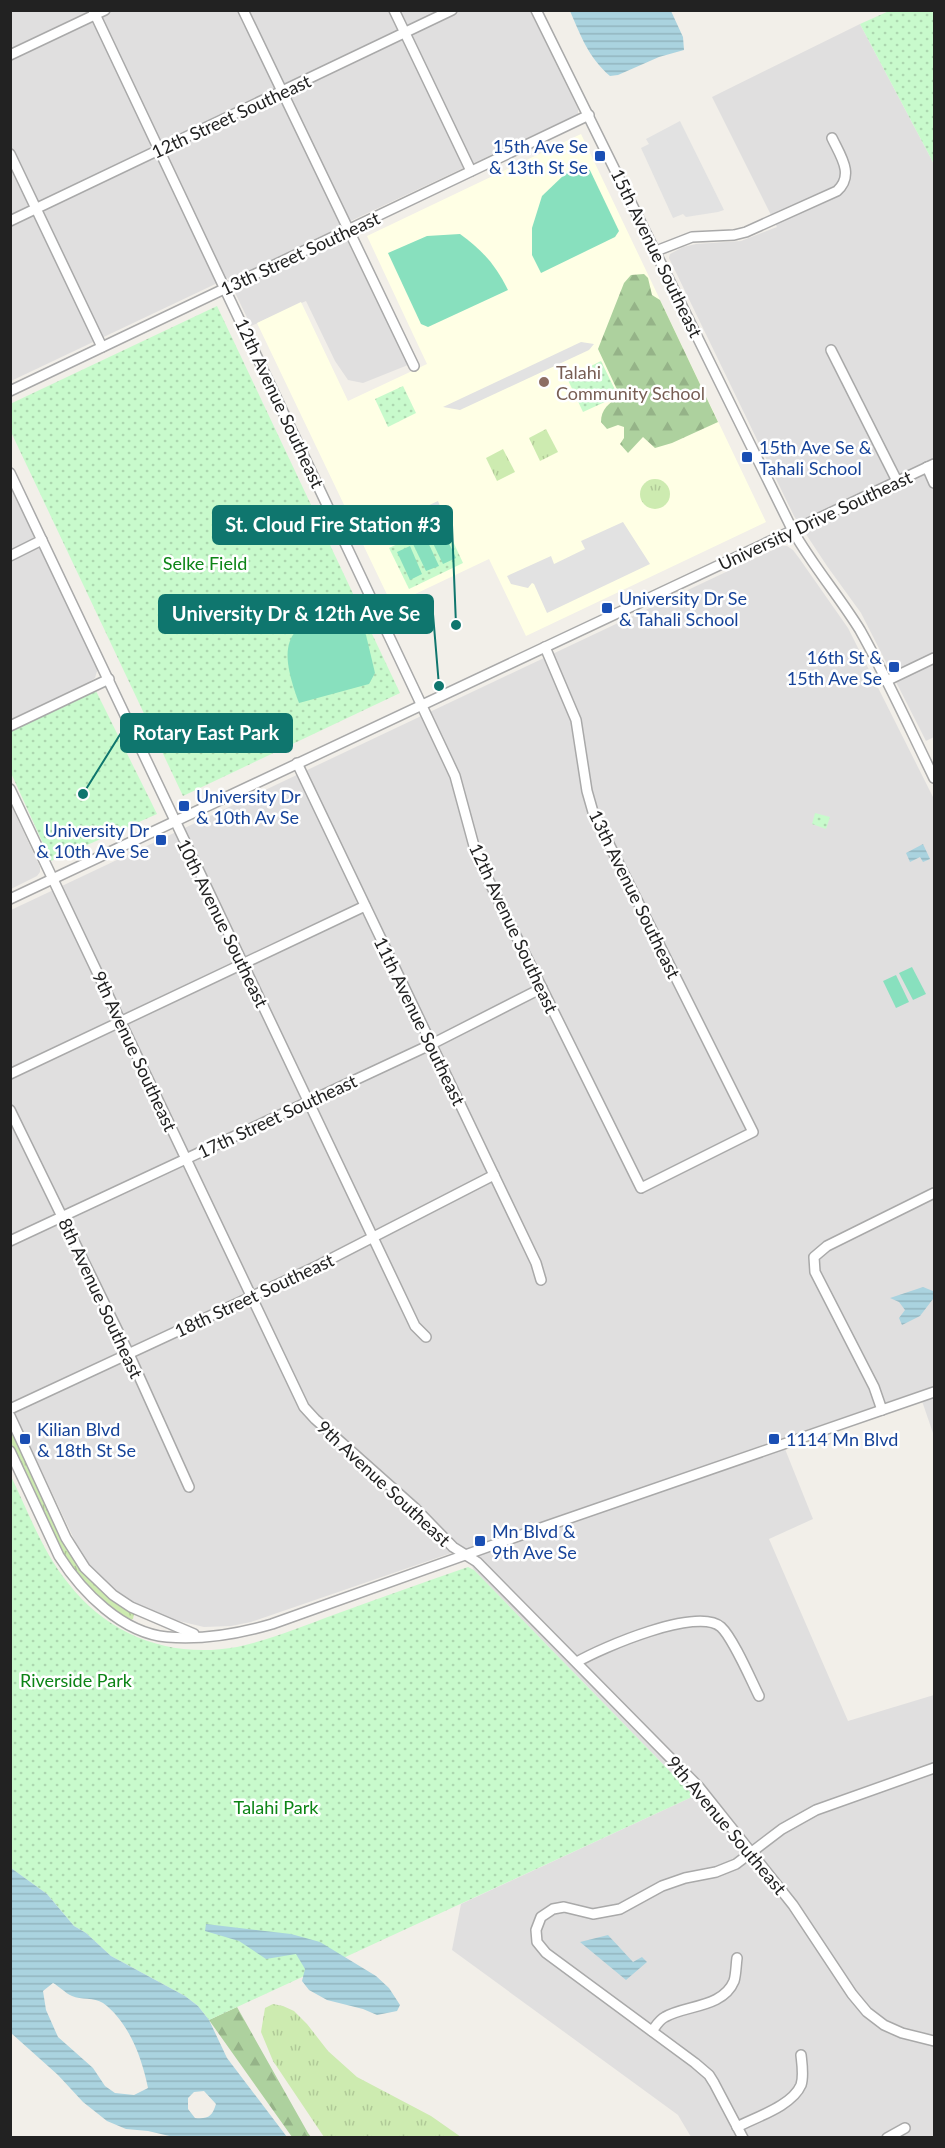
<svg xmlns="http://www.w3.org/2000/svg" width="945" height="2148" font-family="Lato,sans-serif">
<style>
.residential{fill:#e0dfdf}
.education{fill:#ffffe5}
.grass{fill:url(#grass-tufts)}
.forest{fill:url(#forest-firs)}
.park{fill:url(#park-dots)}
.pitch{fill:#88e0be}
.parking{fill:#e2e2e2}
.water{fill:url(#water-rules);fill-rule:evenodd}
.lines{fill:none;stroke-linecap:round;stroke-linejoin:round}
.minor-casing{stroke:#a9a9a9;stroke-width:12}
.minor{stroke:#fff;stroke-width:9}
.transit-dot{fill:#1a4fb4;stroke:#fff;stroke-width:2}
.education-dot{fill:#8d6e63;stroke:#fff;stroke-width:2}
.labels{text-anchor:middle;dominant-baseline:central;stroke-width:5;stroke-linejoin:round;paint-order:stroke}
.street-label{font-size:18px;fill:#222;stroke:#fff}
.transit-label{font-size:18px;fill:#164399;stroke:#fff;text-anchor:start}
.education-label{font-size:18px;fill:#785e54;stroke:#fff;text-anchor:start}
.park-label{font-size:18px;fill:#0c8416;stroke:#fff}
.leader{fill:none;stroke:#0f766e;stroke-width:2}
.callout-dot{fill:#0f766e;stroke:#fff;stroke-width:2}
.callout{fill:#0f766e;stroke:#0f766e;stroke-width:2}
.callout-label{font-size:20px;text-anchor:middle;font-weight:bold;fill:#fff}
</style>
<defs>
<pattern id="grass-tufts" width="24" height="20" patternUnits="userSpaceOnUse" patternTransform="scale(1.5)"><rect width="24" height="20" fill="#cdebb0"/><path d="M3 7l-1-3M5 7V3M7 7l1-3M15 17l-1-3M17 17v-4M19 17l1-3" fill="none" stroke="#b0c997"/></pattern>
<pattern id="forest-firs" width="22" height="20" patternUnits="userSpaceOnUse" patternTransform="scale(1.5)"><rect width="22" height="20" fill="#add19e"/><path d="M5 1l3.5 6h-7zM16 11l3.5 6h-7z" fill="#95b388"/></pattern>
<pattern id="park-dots" width="8" height="8" patternUnits="userSpaceOnUse" patternTransform="scale(1.5)"><rect width="8" height="8" fill="#c8facc"/><path d="M2 2h.1M6 6h.1" fill="none" stroke="#acd6af" stroke-width="1.8" stroke-linecap="round"/></pattern>
<pattern id="water-rules" width="6" height="5" patternUnits="userSpaceOnUse" patternTransform="scale(1.5)"><rect width="6" height="5" fill="#aad3df"/><path d="M0 2.5h6" fill="none" stroke="#92b5bf"/></pattern>
</defs>
<rect width="100%" height="100%" fill="#f2efe9"/>
<!-- residential -->
<g class="residential">
<polygon points="10,11 530,11 578,109 578,114 340,226 408,365 363,383 348,380 335,361 306,301 251,326 228,278 11,381"/>
<polygon points="860,24 934,164 934,737 926,741 861,613 827,566 794,516 669,258 670,254 683,247 696,244 741,241 777,227 712,97"/>
<polygon points="10,485 98,668 95,678 88,683 11,719"/>
<polygon points="781,546 787,546 793,550 799,558 848,628 934,799 934,1386 781,1439 813,1519 769,1539 848,1721 934,1695 934,2137 691,2137 678,2115 452,1950 461,1904 694,1796 474,1570 463,1549 251,1622 231,1626 204,1627 162,1617 133,1605 117,1594 91,1570 83,1558 11,1406 11,910"/>
<polygon points="11,805 40,867 40,872 37,876 11,889"/>
<polygon points="934,1397 934,1436 922,1401"/>
</g>
<!-- education -->
<polygon class="education" points="581,134 766,522 526,636 489,559 392,605 257,323 301,302 348,401 427,364 367,236"/>
<!-- grass -->
<g class="grass">
<polygon points="546,429 558,452 540,461 529,438"/>
<polygon points="503,449 515,472 497,481 486,458"/>
<circle cx="655" cy="494" r="15"/>
<path d="M11,1429L83,1570L105,1593L134,1614L133,1619L131,1620C65,1587 40,1505 11,1442Z"/>
<polygon points="273,2004 283,2006 294,2011 307,2024 328,2051 357,2077 431,2116 461,2137 324,2137 273,2061 261,2032 265,2008"/>
</g>
<!-- forest -->
<g class="forest">
<path d="M644,274L648,278L652,295L660,300L718,422L672,443L655,448L643,437L628,453L620,444L624,438V427L618,425L607,429L601,422C601,409 609,403 620,396L598,349L624,283L631,275Z"/>
<polygon points="237,2007 308,2133 311,2137 292,2137 209,2020"/>
</g>
<!-- park -->
<g class="park">
<polygon points="889,11 934,11 934,164 860,24"/>
<polygon points="217,306 400,693 183,796 11,432 10,404"/>
<polygon points="601,361 618,396 583,412 567,378"/>
<polygon points="403,386 416,413 388,427 375,399"/>
<polygon points="444,522 463,563 409,589 389,548"/>
<polygon points="96,691 157,814 51,861 11,773 10,730"/>
<polygon points="815,813 830,817 826,829 812,824"/>
<path d="M10,1474C28,1511 42,1551 68,1583C109,1636 171,1659 237,1647C270,1640 303,1626 336,1614C380,1598 424,1582 468,1567L474,1570L694,1796L209,2020L198,2006L185,1996L111,1956L86,1933L74,1926L47,1894L11,1868Z"/>
</g>
<!-- pitch -->
<g class="pitch">
<polygon points="587,164 619,231 615,237 541,273 532,255 532,228 542,196 565,174"/>
<path d="M460,234C483,251 495,264 508,290L428,327L421,324L388,253L427,236Z"/>
<polygon points="443,531 456,558 443,564 430,537"/>
<polygon points="426,538 439,566 426,571 413,544"/>
<polygon points="410,546 422,574 410,580 397,552"/>
<path d="M352,607L366,635L375,673L369,684L299,703C275,639 287,621 352,607Z"/>
<polygon points="912,967 926,994 913,1000 899,973"/>
<polygon points="896,975 909,1002 896,1008 883,981"/>
</g>
<!-- parking -->
<g class="parking">
<polygon points="680,121 724,210 718,212 686,217 683,214 673,218 641,148 649,144 646,139"/>
<polygon points="581,342 594,344 589,350 460,410 443,407"/>
<polygon points="438,501 444,516 392,541 384,526"/>
<polygon points="623,522 650,564 547,613 534,584 532,583 528,588 511,584 507,576 551,556 554,564 585,549 581,541"/>
</g>
<!-- water -->
<g class="water">
<path d="M570,11H671L683,37L684,50L659,57L618,75L610,76C588,57 581,36 570,11Z"/>
<polygon points="923,844 930,859 923,862 920,857 910,862 906,853"/>
<polygon points="923,1287 933,1291 933,1299 920,1316 902,1325 899,1318 905,1310 899,1302 890,1298"/>
<path d="M11,1868L47,1894L74,1926L86,1933L111,1956L185,1996L198,2006L209,2020L227,2058L287,2137L178,2138L148,2131L126,2129L107,2121L83,2102L58,2075L11,2033ZM53,1983C59,1986 65,1993 72,1996C81,2000 94,1997 103,2003C129,2022 142,2058 148,2088L134,2095L115,2093L105,2086L93,2068L58,2037L46,2010L43,1991ZM204,2091L216,2104C212,2117 208,2119 195,2118L188,2109V2098L194,2092Z"/>
<polygon points="206,1924 291,1934 320,1942 376,1976 389,1988 400,2005 397,2011 377,2015 363,2009 327,2000 309,1990 302,1981 305,1969 296,1954 266,1959 239,1941 205,1931"/>
<polygon points="608,1935 633,1962 642,1957 647,1962 626,1980 580,1942"/>
</g>
<g class="lines">
<!-- minor casing -->
<g class="minor-casing">
<g id="minor">
<polyline points="93,10 448,761 455,776 477,857 641,1188 753,1132 593,812 587,791 576,720 545,647"/>
<polyline points="243,10 414,366"/>
<polyline points="394,10 471,171"/>
<path d="M536,10L793,531C813,566 839,596 860,630C887,678 910,729 934,778"/>
<polyline points="10,55 105,10"/>
<polyline points="10,154 102,347"/>
<polyline points="10,221 452,10"/>
<path d="M656,251L692,237L734,235L746,232L837,191C855,175 840,155 832,138"/>
<polyline points="831,350 897,481"/>
<polyline points="10,391 589,115"/>
<polyline points="927,467 934,483"/>
<path d="M10,473C145,758 280,1042 415,1326L426,1337"/>
<polyline points="10,556 42,540"/>
<polyline points="886,681 934,658"/>
<polyline points="10,726 109,679"/>
<polyline points="297,763 536,1263 541,1280"/>
<polyline points="10,789 304,1407 315,1419 415,1508 453,1547 477,1562 699,1787 793,1905 852,1994 867,2012 884,2025 902,2033 934,2041"/>
<polyline points="10,899 934,464"/>
<polyline points="10,1074 365,906"/>
<polyline points="10,1110 129,1354 189,1487"/>
<polyline points="10,1241 432,1044 542,988"/>
<polyline points="10,1409 313,1268 494,1175"/>
<polyline points="882,1410 874,1387 815,1272 814,1257 827,1246 934,1193"/>
<polyline points="10,1416 66,1538 85,1568 113,1595 131,1607 194,1634"/>
<path d="M10,1451L59,1556C82,1592 122,1633 167,1637C202,1640 238,1634 272,1624L538,1529L934,1392"/>
<path d="M577,1662C601,1648 698,1606 721,1627C733,1638 751,1680 759,1696"/>
<path d="M652,2031C656,2026 659,2020 665,2017C685,2005 723,2008 734,1981C736,1975 736,1965 737,1958"/>
<path d="M737,2127C756,2117 792,2106 801,2085C804,2076 802,2064 801,2055"/>
<polyline points="743,2138 714,2083 709,2075 695,2063 546,1953 537,1942 536,1930 541,1917 553,1909 564,1907 593,1914 620,1909 662,1886 685,1878 716,1872 736,1864 782,1829 816,1810 934,1768"/>
<polyline points="887,2138 905,2128"/>
</g>
</g>
<!-- minor -->
<use href="#minor" class="minor"/>
</g>
<!-- markers -->
<g class="transit-dot">
<rect x="594" y="150" width="12" height="12" rx="3"/>
<rect x="741" y="451" width="12" height="12" rx="3"/>
<rect x="601" y="602" width="12" height="12" rx="3"/>
<rect x="888" y="661" width="12" height="12" rx="3"/>
<rect x="178" y="800" width="12" height="12" rx="3"/>
<rect x="155" y="834" width="12" height="12" rx="3"/>
<rect x="19" y="1433" width="12" height="12" rx="3"/>
<rect x="768" y="1433" width="12" height="12" rx="3"/>
<rect x="474" y="1535" width="12" height="12" rx="3"/>
</g>
<circle class="education-dot" cx="544" cy="382" r="6"/>
<g class="labels">
<!-- street labels -->
<g class="street-label">
<text transform="translate(231 116) rotate(-25)">12th Street Southeast</text>
<text transform="translate(300 253) rotate(-25)">13th Street Southeast</text>
<text transform="translate(657 253) rotate(64)">15th Avenue Southeast</text>
<text transform="translate(280 403) rotate(65)">12th Avenue Southeast</text>
<text transform="translate(815 520) rotate(-25)">University Drive Southeast</text>
<text transform="translate(635 894) rotate(64)">13th Avenue Southeast</text>
<text transform="translate(223 923) rotate(64)">10th Avenue Southeast</text>
<text transform="translate(514 928) rotate(65)">12th Avenue Southeast</text>
<text transform="translate(420 1021) rotate(64)">11th Avenue Southeast</text>
<text transform="translate(135 1051) rotate(65)">9th Avenue Southeast</text>
<text transform="translate(277 1116) rotate(-25)">17th Street Southeast</text>
<text transform="translate(254 1295) rotate(-25)">18th Street Southeast</text>
<text transform="translate(101 1298) rotate(65)">8th Avenue Southeast</text>
<text transform="translate(384 1483) rotate(43)">9th Avenue Southeast</text>
<text transform="translate(727 1825) rotate(50)">9th Avenue Southeast</text>
</g>
<!-- transit labels -->
<g class="transit-label">
<text x="588" y="146" text-anchor="end">15th Ave Se<tspan x="588" dy="21">&amp; 13th St Se</tspan></text>
<text x="759" y="447">15th Ave Se &amp;<tspan x="759" dy="21">Tahali School</tspan></text>
<text x="619" y="598">University Dr Se<tspan x="619" dy="21">&amp; Tahali School</tspan></text>
<text x="882" y="657" text-anchor="end">16th St &amp;<tspan x="882" dy="21">15th Ave Se</tspan></text>
<text x="196" y="796">University Dr<tspan x="196" dy="21">&amp; 10th Av Se</tspan></text>
<text x="149" y="830" text-anchor="end">University Dr<tspan x="149" dy="21">&amp; 10th Ave Se</tspan></text>
<text x="37" y="1429">Kilian Blvd<tspan x="37" dy="21">&amp; 18th St Se</tspan></text>
<text x="786" y="1439">1114 Mn Blvd</text>
<text x="492" y="1531">Mn Blvd &amp;<tspan x="492" dy="21">9th Ave Se</tspan></text>
</g>
<!-- education labels -->
<g class="education-label">
<text x="556" y="372">Talahi<tspan x="556" dy="21">Community School</tspan></text>
</g>
<!-- park labels -->
<g class="park-label">
<text x="205" y="563">Selke Field</text>
<text x="76" y="1680">Riverside Park</text>
<text x="276" y="1807">Talahi Park</text>
</g>
</g>
<!-- callouts -->
<path class="leader" d="M456 625L452 525M439 686L433 614M83 794L121 733"/>
<g class="callout-dot">
<circle cx="456" cy="625" r="6"/>
<circle cx="439" cy="686" r="6"/>
<circle cx="83" cy="794" r="6"/>
</g>
<g class="callout">
<rect x="213" y="506" width="239" height="38" rx="6"/>
<rect x="159" y="595" width="274" height="38" rx="6"/>
<rect x="121" y="714" width="171" height="38" rx="6"/>
</g>
<g class="callout-label">
<text x="333" y="532">St. Cloud Fire Station #3</text>
<text x="296" y="621">University Dr &amp; 12th Ave Se</text>
<text x="206" y="740">Rotary East Park</text>
</g>
<!-- border -->
<rect width="945" height="2148" fill="none" stroke="#222222" stroke-width="24"/>
</svg>
